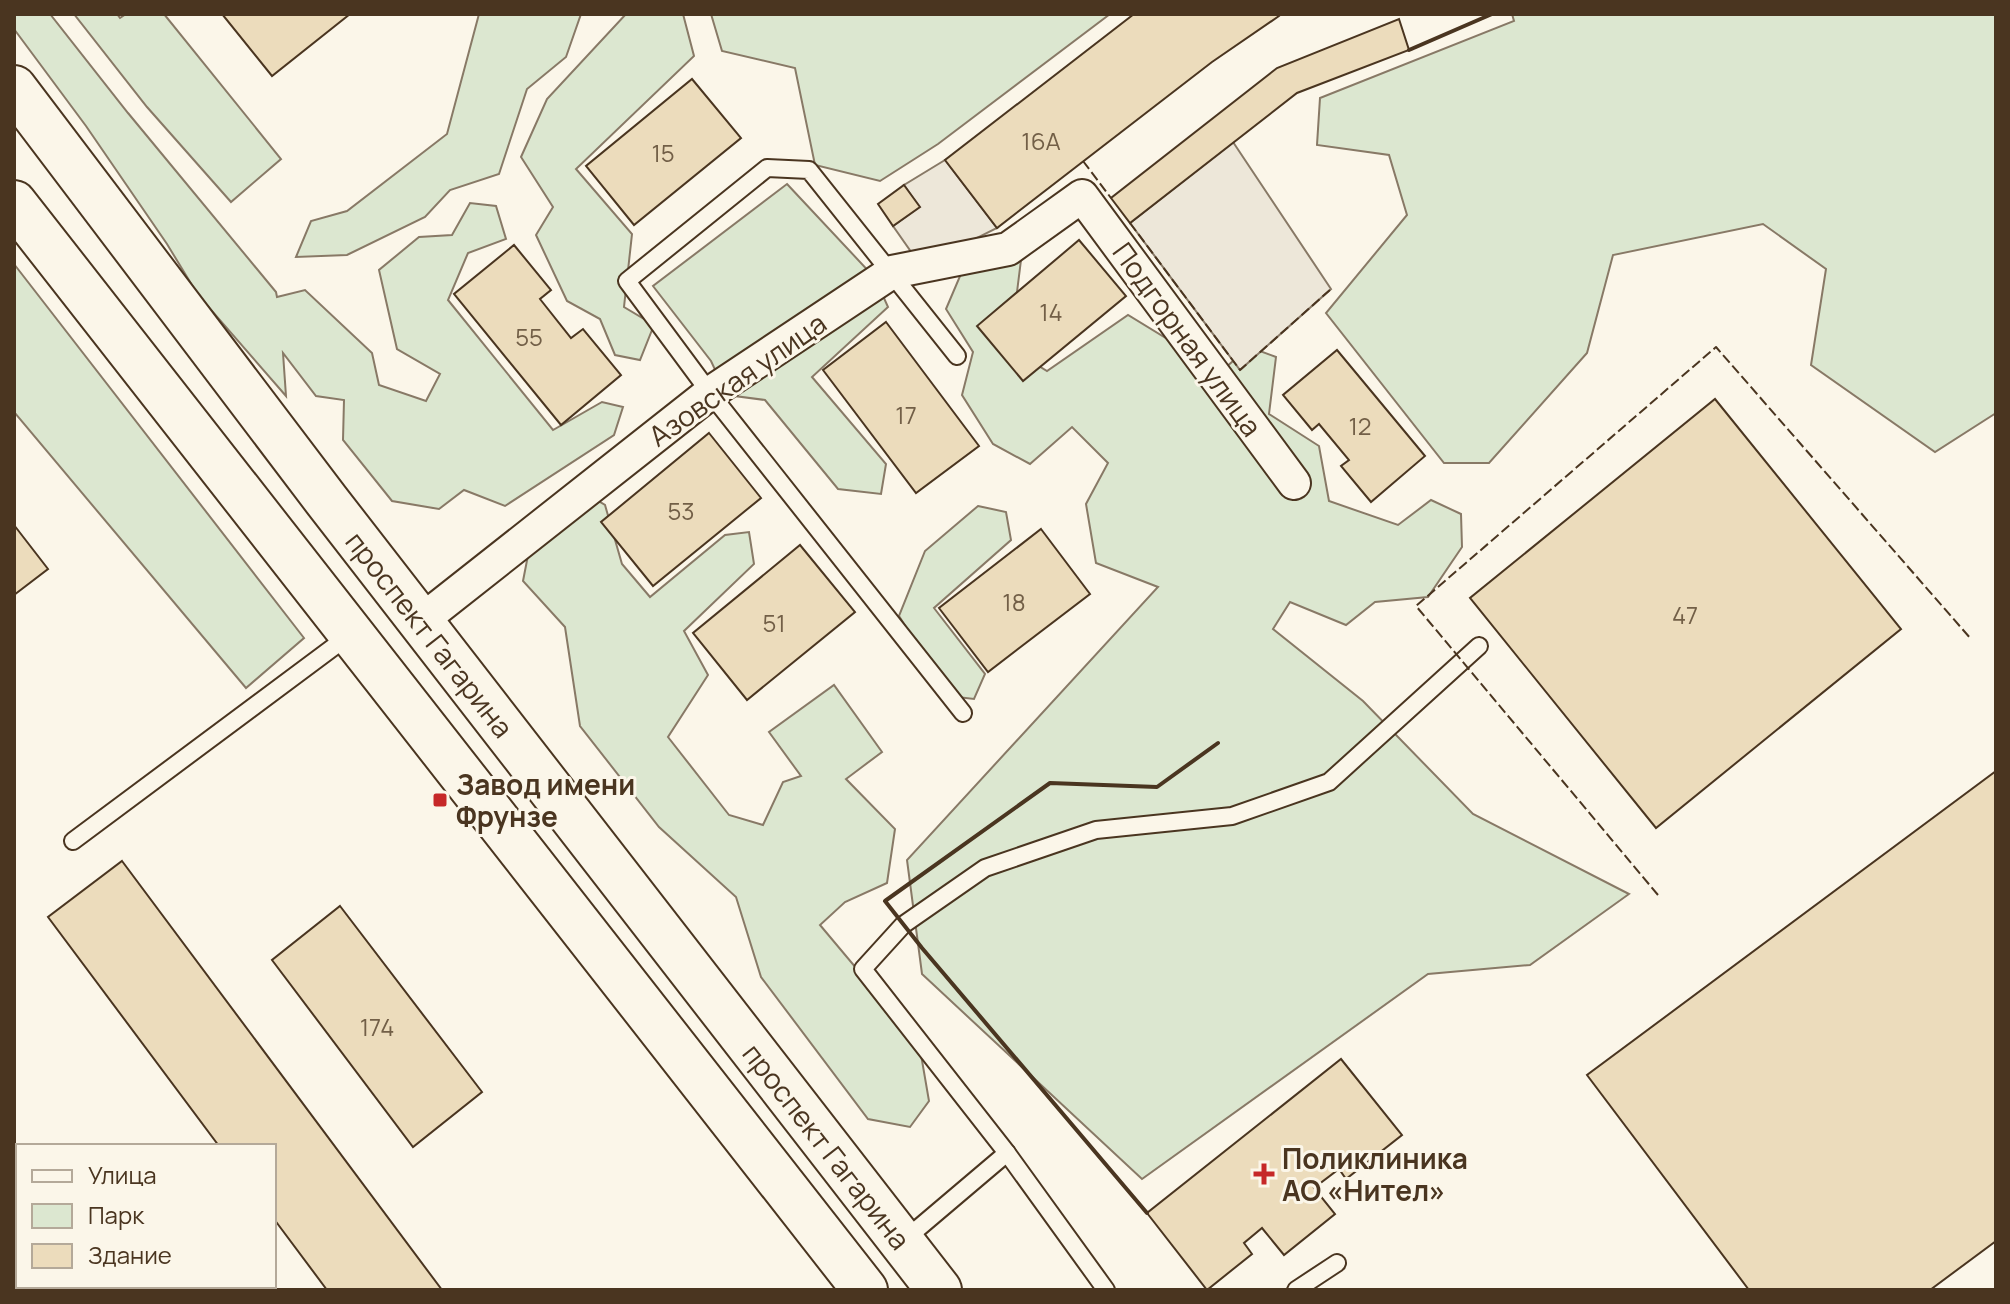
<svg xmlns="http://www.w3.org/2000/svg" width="2010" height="1304" font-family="Manrope,sans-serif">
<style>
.green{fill:#dce7d0;stroke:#887966;stroke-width:2}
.parking{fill:#ede7d9;stroke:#887966;stroke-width:2}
.building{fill:#ecdcbc;stroke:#4a3520;stroke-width:2}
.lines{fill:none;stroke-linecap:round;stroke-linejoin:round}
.lane-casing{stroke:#4a3520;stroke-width:20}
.street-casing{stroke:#4a3520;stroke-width:36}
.primary-casing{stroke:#4a3520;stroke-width:48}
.lane{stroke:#fbf6e9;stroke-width:16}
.street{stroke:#fbf6e9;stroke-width:32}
.primary{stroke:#fbf6e9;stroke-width:44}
.fence{stroke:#4a3520;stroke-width:2;stroke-dasharray:10 4;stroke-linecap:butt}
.wall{stroke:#4a3520;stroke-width:4}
.poi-dot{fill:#c62828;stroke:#fbf6e9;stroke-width:3}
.labels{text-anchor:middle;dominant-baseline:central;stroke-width:6;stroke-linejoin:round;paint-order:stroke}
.number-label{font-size:24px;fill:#725f47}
.street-label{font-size:28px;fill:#4a3520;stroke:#fbf6e9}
.poi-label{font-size:28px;font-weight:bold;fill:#4a3520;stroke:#fbf6e9;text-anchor:start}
</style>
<rect width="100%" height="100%" fill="#fbf6e9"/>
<!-- green -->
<g class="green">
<polygon points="14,14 50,14 128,113 276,292 277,297 305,290 372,353 379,385 426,401 440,374 397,349 379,270 419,237 452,235 470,203 496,206 506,239 468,253 448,300 553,430 602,402 623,407 614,435 505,506 464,490 439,509 392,501 343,440 344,400 316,396 283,353 286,396 198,295 167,244 86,126 14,29"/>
<polygon points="74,14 117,14 120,18 126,14 164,14 281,159 231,202 147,107"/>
<polygon points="479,14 581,14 566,57 527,89 499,174 450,190 425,217 347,255 296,257 311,221 347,211 447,134"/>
<polygon points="626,14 683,14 694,56 576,169 632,234 624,307 654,325 640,360 615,355 600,319 567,301 536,235 553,207 521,157 547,99"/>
<polygon points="711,14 1110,14 938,144 880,181 815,165 795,68 722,51"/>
<polygon points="1512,14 1996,14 1996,413 1935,452 1811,365 1826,269 1763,224 1613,255 1587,353 1489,463 1444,463 1326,313 1407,215 1389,155 1317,145 1320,98 1514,21"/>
<polygon points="787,184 875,278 888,307 812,377 886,464 881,494 838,489 765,400 727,395 711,361 653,286"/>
<polygon points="998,240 1021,260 1010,348 1047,371 1128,315 1182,348 1208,383 1249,347 1276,357 1269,414 1319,446 1329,501 1398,525 1431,500 1461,514 1462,547 1428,597 1375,602 1346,625 1290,602 1273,629 1363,701 1473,814 1629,894 1530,965 1428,974 1142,1179 922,974 907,860 1158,587 1096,563 1086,504 1108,463 1072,427 1030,464 993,444 962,395 973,352 946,309 963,269"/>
<polygon points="14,264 304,638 246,688 14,412"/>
<polygon points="573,486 605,505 622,564 650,597 725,535 749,532 754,564 684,631 708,675 668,737 729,815 763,825 783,782 801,776 769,732 834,685 882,752 846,779 895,829 887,883 845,902 820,925 919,1043 929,1101 910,1127 868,1119 761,977 736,897 659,827 580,726 565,627 523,581 536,514"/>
<polygon points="978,506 1006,512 1011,540 934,608 985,674 974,699 949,696 899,616 925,551"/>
</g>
<!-- parking -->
<g class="parking">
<polygon points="1233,142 1331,289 1240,370 1130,223"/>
<polygon points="945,160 997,228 921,266 893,226 919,207 904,185"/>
</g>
<!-- building -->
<g class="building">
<polygon points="222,14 350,14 272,76"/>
<polygon points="1134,14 1278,14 1279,16 1212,62 997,228 945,160"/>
<polygon points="1399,19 1409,50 1297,93 1130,223 1111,198 1277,68"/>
<polygon points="692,79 741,138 634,225 586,166"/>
<polygon points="904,185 920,207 893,226 878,204"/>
<polygon points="1079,240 1126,296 1023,381 977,326"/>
<polygon points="514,245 551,290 540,299 571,338 583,329 621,375 561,425 454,294"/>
<polygon points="886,322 979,446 916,493 823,370"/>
<polygon points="1337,350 1425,456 1371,502 1341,466 1349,460 1319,424 1312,430 1283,395"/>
<polygon points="1715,399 1901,629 1656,828 1470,598"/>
<polygon points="709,433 761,498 653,586 601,522"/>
<polygon points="14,525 48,569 14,595"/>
<polygon points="1041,529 1090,594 988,672 939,608"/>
<polygon points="800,545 855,612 747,700 693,633"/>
<polygon points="1996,771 1996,1241 1930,1290 1749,1290 1587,1075"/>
<polygon points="122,861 442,1290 327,1290 274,1219 274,1146 219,1146 48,917"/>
<polygon points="340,906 482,1092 413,1147 272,960"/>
<polygon points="1341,1059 1402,1135 1346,1179 1339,1169 1314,1188 1335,1214 1284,1255 1262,1228 1244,1243 1252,1254 1207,1290 1147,1213"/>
</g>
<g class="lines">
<!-- lane casing -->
<g class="lane-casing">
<g id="lane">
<polyline points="957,356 809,170 767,168 627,281 710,393 963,713"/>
<polyline points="73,841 351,634"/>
<polyline points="902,1242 1007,1153"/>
<polyline points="1106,1290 1007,1153 863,969 903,925 985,868 1096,830 1232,816 1329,782 1479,646"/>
<polyline points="1296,1290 1337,1263"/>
</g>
</g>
<!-- street casing -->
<g class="street-casing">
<polyline id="street" points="421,621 710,393 892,272 1008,249 1082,196 1294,483"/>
</g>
<!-- primary casing -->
<g class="primary-casing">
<g id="primary">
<polyline points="14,88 327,501 939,1290"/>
<polyline points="14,203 865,1290"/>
</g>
</g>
<!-- lane -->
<use href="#lane" class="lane"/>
<!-- street -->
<use href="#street" class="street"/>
<!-- primary -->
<use href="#primary" class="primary"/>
<!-- fence -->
<g class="fence">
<polyline points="1083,161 1111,198"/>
<polyline points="1130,223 1240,370 1331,289"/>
<polyline points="1658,895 1416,606 1716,347 1971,639"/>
</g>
<!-- wall -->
<g class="wall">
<polyline points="1409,50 1492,14"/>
<polyline points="1147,1213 922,948 885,901 1050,783 1157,787 1218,743"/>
</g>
</g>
<!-- markers -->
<g class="poi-dot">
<rect x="432" y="792" width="16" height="16" rx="4"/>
<path d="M1260 1162h8v8h8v8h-8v8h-8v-8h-8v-8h8z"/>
</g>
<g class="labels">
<!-- number labels -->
<g class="number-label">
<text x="1041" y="140">16А</text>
<text x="663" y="152">15</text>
<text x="1051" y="311">14</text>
<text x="529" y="336">55</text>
<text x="906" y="414">17</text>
<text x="1360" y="425">12</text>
<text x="681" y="510">53</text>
<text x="1014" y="601">18</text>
<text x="1685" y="614">47</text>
<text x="774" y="622">51</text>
<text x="377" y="1026">174</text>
</g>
<!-- street labels -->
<g class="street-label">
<text transform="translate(1188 339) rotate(54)">Подгорная улица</text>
<text transform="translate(737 379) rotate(-35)">Азовская улица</text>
<text transform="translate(430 634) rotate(52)">проспект Гагарина</text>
<text transform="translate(827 1146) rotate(52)">проспект Гагарина</text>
</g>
<!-- poi labels -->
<g class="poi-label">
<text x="456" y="784">Завод имени<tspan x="456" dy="32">Фрунзе</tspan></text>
<text x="1282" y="1158">Поликлиника<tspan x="1282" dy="32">АО «Нител»</tspan></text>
</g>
</g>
<!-- border -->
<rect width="2010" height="1304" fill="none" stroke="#4a3520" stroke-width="32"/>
<!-- legend -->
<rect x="16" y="1144" width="260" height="144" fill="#fbf6e9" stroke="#b4a999" stroke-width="2"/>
<rect x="32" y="1170" width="40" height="12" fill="#fbf6e9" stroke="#b4a999" stroke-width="2"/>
<text x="88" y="1184" font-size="24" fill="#4a3520">Улица</text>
<rect x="32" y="1204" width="40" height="24" fill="#dce7d0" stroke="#b4a999" stroke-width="2"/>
<text x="88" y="1224" font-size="24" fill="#4a3520">Парк</text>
<rect x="32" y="1244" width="40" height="24" fill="#ecdcbc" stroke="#b4a999" stroke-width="2"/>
<text x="88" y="1264" font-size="24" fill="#4a3520">Здание</text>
</svg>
